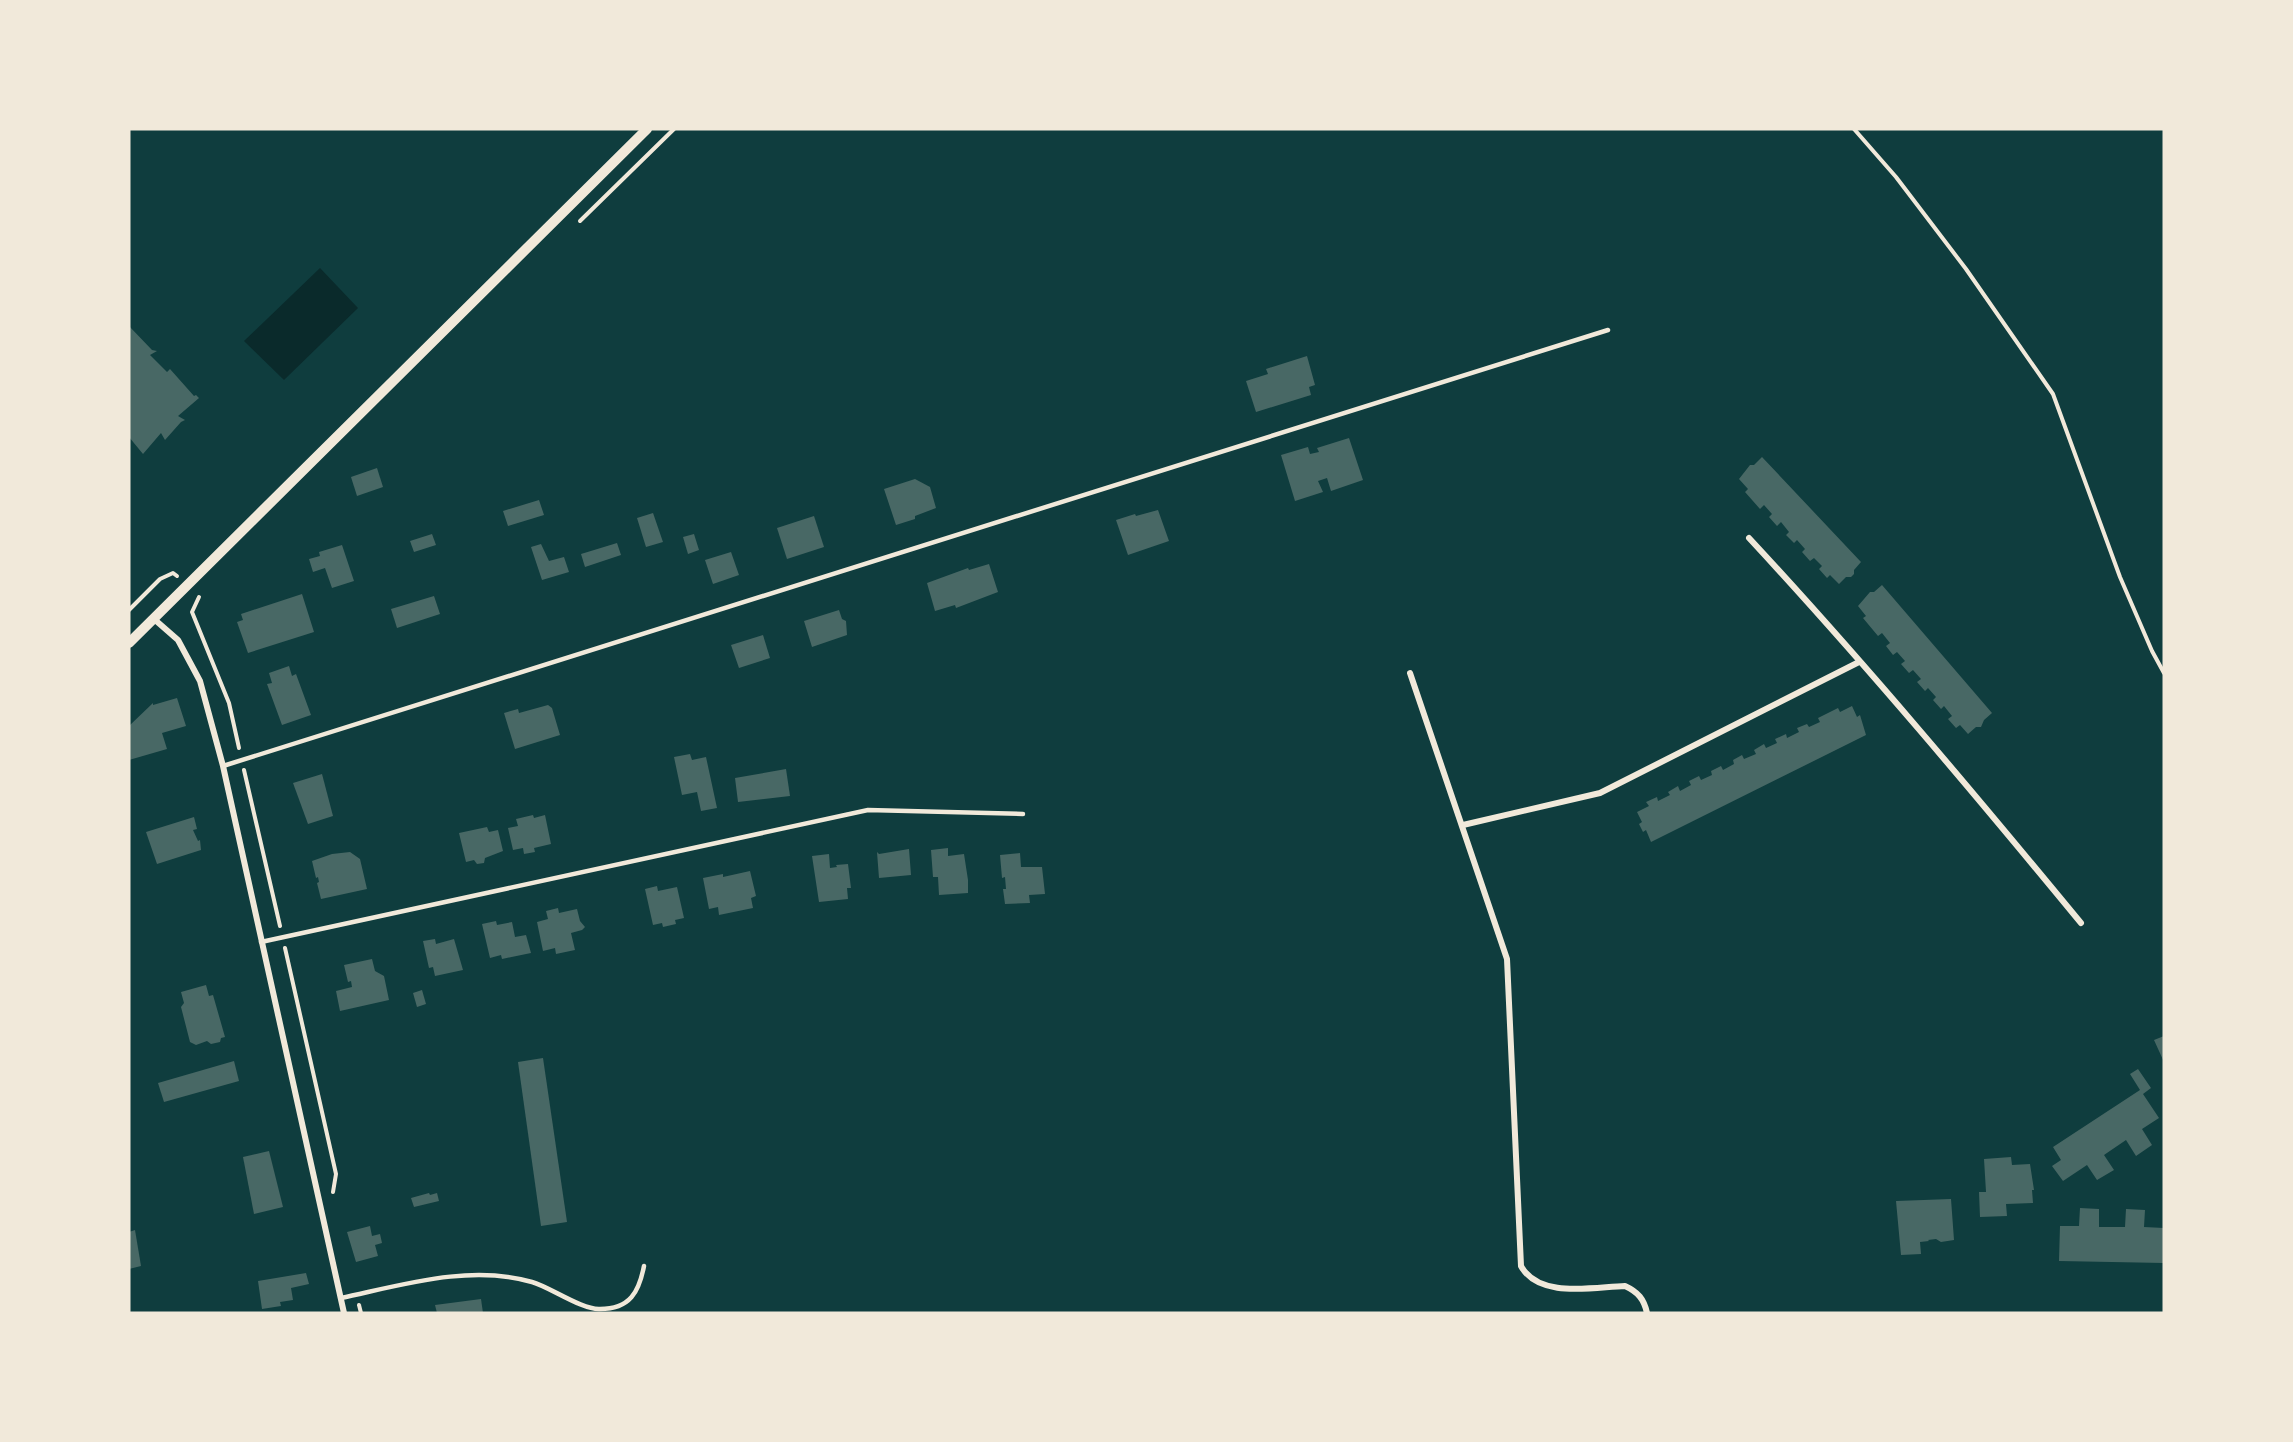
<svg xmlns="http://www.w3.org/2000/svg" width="2293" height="1442" font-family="Ubuntu,sans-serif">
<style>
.water{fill:#0a2a2b}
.building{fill:#486865}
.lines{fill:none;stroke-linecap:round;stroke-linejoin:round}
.path{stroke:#f1e9da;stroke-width:4}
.service{stroke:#f1e9da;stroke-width:4.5}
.minor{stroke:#f1e9da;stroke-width:6}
.tertiary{stroke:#f1e9da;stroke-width:10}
</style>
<rect width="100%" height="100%" fill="#0f3d3e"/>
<!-- water -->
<polygon class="water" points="320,268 358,308 284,380 244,341"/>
<!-- building -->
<g class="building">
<polygon points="129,326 152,350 157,351 150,355 167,372 170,369 194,396 196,395 199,398 178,416 185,420 181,422 165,440 161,433 143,454 129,437"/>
<polygon points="1307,356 1315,385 1309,387 1311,395 1256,412 1246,381 1268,374 1266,369"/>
<polygon points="1349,438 1363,480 1331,491 1327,478 1318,481 1323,492 1295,501 1281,455 1308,447 1310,454 1319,452 1317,448"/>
<polygon points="1762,457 1861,562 1854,570 1854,574 1851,577 1846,577 1839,584 1830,575 1827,578 1819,569 1822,566 1814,558 1810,561 1802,552 1805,549 1797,540 1794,543 1786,535 1789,532 1781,522 1777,526 1769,517 1772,514 1764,505 1760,509 1745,492 1748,489 1739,479 1750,465 1754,465"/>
<polygon points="377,468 383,487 357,496 351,477"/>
<polygon points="915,479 930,487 936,508 915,516 915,519 896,525 884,489"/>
<polygon points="539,500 544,515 508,526 503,511"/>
<polygon points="1158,510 1169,541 1128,555 1116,520 1135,514 1136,516"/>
<polygon points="653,513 663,542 646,547 637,518"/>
<polygon points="814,516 824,547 787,559 777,528"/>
<polygon points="432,534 436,545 414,552 410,541"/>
<polygon points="694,534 699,550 688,554 683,537"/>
<polygon points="617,543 621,555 585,567 581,554"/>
<polygon points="541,544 549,561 564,557 569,572 542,580 531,547"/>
<polygon points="342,545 354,581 332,588 325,568 313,572 309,559 320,556 319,552"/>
<polygon points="731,552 739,575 713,584 705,560"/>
<polygon points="989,564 998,592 956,608 955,605 935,611 927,583 968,568 969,570"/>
<polygon points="1882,585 1992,713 1984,720 1981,727 1976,727 1968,734 1960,725 1956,728 1948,719 1952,716 1944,706 1941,709 1933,700 1936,697 1928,688 1925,691 1917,682 1921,679 1913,670 1909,673 1901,664 1905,661 1897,652 1893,655 1886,646 1890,643 1882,633 1878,636 1863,618 1866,616 1858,606 1870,592 1874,592"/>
<polygon points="302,594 314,632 248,653 237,622 243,620 241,614"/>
<polygon points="434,596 440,614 397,628 391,609"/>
<polygon points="839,610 842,619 846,621 847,635 812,647 804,621"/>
<polygon points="763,635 770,658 739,668 731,645"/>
<polygon points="289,666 292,676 296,674 311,715 282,725 267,684 272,683 269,673"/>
<polygon points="177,698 186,726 162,733 167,749 129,760 129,726 153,703 153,705"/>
<polygon points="548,705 552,708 560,735 515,749 504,713 518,709 519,713"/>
<polygon points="1852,706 1857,717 1860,715 1866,735 1651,842 1646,830 1643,832 1639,824 1642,822 1637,812 1649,806 1646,802 1657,797 1658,801 1670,795 1668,792 1678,786 1680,791 1691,785 1689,781 1699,776 1701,780 1712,775 1711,771 1721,766 1723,770 1734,764 1733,760 1742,755 1744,759 1756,754 1754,750 1764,744 1766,748 1777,743 1775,739 1786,734 1787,738 1799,732 1797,728 1807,724 1809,727 1820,722 1818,718 1838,708 1840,712"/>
<polygon points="690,754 692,760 706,757 717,808 701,811 697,792 682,795 674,757"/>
<polygon points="786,769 790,796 738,802 735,778"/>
<polygon points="322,774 333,816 308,824 293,783"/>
<polygon points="533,815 534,818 545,815 551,844 534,848 535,852 524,854 523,848 513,850 508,828 518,826 516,819"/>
<polygon points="194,817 197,829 193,830 198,841 200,840 201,850 157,864 146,832"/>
<polygon points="487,827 489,832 498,830 503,851 485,858 484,863 477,864 474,860 466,862 459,833"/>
<polygon points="948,848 948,856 964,854 968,880 968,893 939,895 938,877 933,877 931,850"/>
<polygon points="909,849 911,875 879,878 877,852 879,854"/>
<polygon points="350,852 360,859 367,889 321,899 317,883 319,882 318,877 316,878 312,861 332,854"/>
<polygon points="1020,853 1021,867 1042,867 1045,894 1029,895 1030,903 1005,904 1003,889 1006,889 1005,877 1002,878 1000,855"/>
<polygon points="829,854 830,868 837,867 836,865 848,864 851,888 847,888 848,899 819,902 812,856"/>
<polygon points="750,871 756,896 751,898 753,908 719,915 718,907 709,909 703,878 723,874 723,877"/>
<polygon points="657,886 658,891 677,887 684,918 675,920 676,924 663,927 662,923 653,925 645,889"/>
<polygon points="558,908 559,913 577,909 580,921 585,927 582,930 571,933 575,950 556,954 555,948 543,951 537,922 548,919 546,911"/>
<polygon points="496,921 497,925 512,922 515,937 526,935 531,953 502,959 501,955 490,958 482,924"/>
<polygon points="435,939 436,944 454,939 463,970 435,976 433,967 429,968 423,941"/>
<polygon points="372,959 375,971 384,976 389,1000 340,1011 336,991 352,987 351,981 348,982 344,965"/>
<polygon points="206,985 209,996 213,995 225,1037 221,1038 220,1042 211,1044 207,1041 196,1045 190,1042 181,1007 184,1003 181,992"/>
<polygon points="422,990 426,1004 417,1007 413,993"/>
<polygon points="2164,1036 2164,1062 2154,1040"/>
<polygon points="543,1058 567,1222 541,1226 518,1062"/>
<polygon points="234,1061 239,1081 164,1102 158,1083"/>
<polygon points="2138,1069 2151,1088 2143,1094 2159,1118 2142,1129 2152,1145 2136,1156 2126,1140 2104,1155 2114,1170 2097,1180 2087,1165 2063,1181 2052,1166 2061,1160 2053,1147 2140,1090 2130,1074"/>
<polygon points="269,1151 283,1207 254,1214 243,1157"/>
<polygon points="2011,1157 2012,1165 2030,1164 2034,1190 2032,1190 2033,1203 2006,1204 2007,1216 1980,1217 1979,1192 1986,1192 1984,1159"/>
<polygon points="429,1193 430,1195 437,1193 439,1201 414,1207 411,1198"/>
<polygon points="1951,1199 1954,1240 1941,1242 1936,1239 1928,1240 1929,1241 1920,1242 1921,1254 1901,1255 1896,1201"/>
<polygon points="2080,1208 2099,1209 2099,1227 2125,1227 2126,1209 2145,1210 2144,1227 2164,1228 2164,1263 2059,1261 2060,1226 2079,1226"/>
<polygon points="370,1226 372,1236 380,1234 382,1243 375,1245 378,1256 356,1262 347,1232"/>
<polygon points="135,1230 141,1266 129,1269 129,1232"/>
<polygon points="306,1273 309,1284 291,1288 293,1300 280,1302 281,1306 262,1309 258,1281"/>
<polygon points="481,1299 483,1313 437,1313 435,1305"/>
</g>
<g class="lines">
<!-- path -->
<g class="path">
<polyline points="1854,129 1896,177 1966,269 2053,394 2120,577 2152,651 2164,673"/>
<polyline points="580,221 674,129"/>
<polyline points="199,597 192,612 229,703 239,748"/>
<polyline points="129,610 160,579 173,573 177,576"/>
<polyline points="244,770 280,926"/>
<polyline points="285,948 336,1174 333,1192"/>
<polyline points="359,1305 361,1313"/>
</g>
<!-- service -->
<g class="service">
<polyline points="223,766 1608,330"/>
<polyline points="261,942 868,810 1023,814"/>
<path d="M341,1298C402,1285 470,1264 532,1282C550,1287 582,1310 600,1309C630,1309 639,1292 644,1266"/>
</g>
<!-- minor -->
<g class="minor">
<path d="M1749,538C1864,662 1973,792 2081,923"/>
<polyline points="154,619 178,640 200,681 223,766 344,1313"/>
<path d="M1410,673L1507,959L1521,1266C1539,1299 1593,1287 1625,1286C1638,1292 1644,1299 1647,1313"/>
<polyline points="1463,825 1600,793 1859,662"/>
</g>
<!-- tertiary -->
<polyline class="tertiary" points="129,643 647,129"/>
</g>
<!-- border -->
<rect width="2293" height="1442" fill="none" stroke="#f1e9da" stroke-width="261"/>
</svg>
